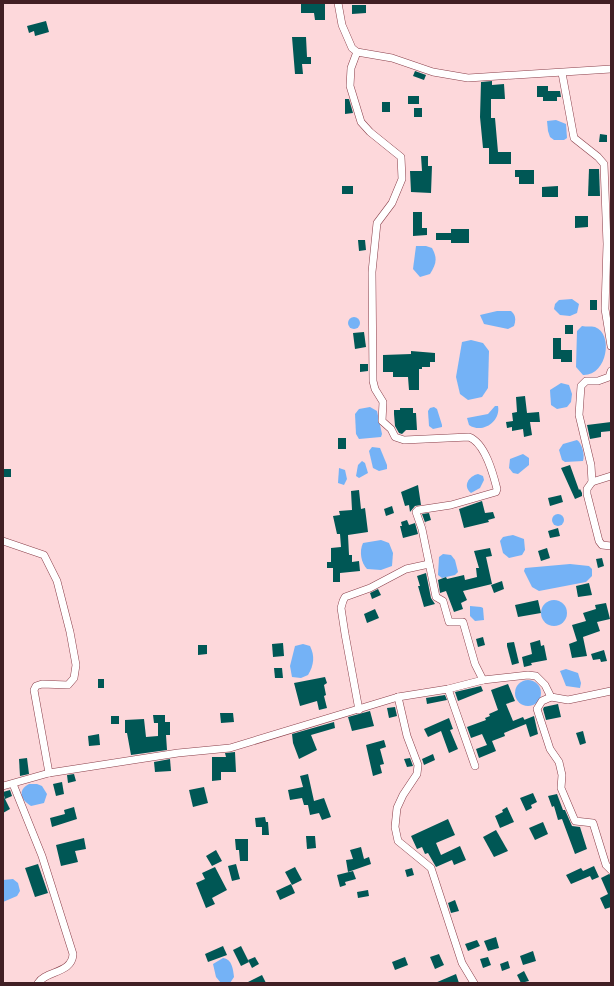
<svg xmlns="http://www.w3.org/2000/svg" width="614" height="986" font-family="Merriweather,serif">
<style>
.water{fill:#74b2f6}
.building{fill:#005755}
.lines{fill:none;stroke-linecap:round;stroke-linejoin:round}
.minor-casing{stroke:#8a3f4a;stroke-width:8}
.minor{stroke:#fff;stroke-width:7}
</style>
<rect width="100%" height="100%" fill="#fdd8db"/>
<!-- water -->
<g class="water">
<polygon points="556,120 566,124 567,138 564,140 554,140 550,137 548,131 547,121"/>
<path d="M416,246H426L432,248C438,259 436,264 430,274L420,277L413,269Z"/>
<polygon points="572,299 579,304 577,313 570,316 560,315 554,309 555,304 559,300"/>
<path d="M497,311H511C516,315 516,320 514,326L508,329L484,324L480,315Z"/>
<circle cx="354" cy="323" r="6"/>
<path d="M582,326C586,327 591,326 595,327C614,334 607,376 583,375L576,367L577,331Z"/>
<polygon points="471,340 483,343 489,351 488,388 482,397 468,400 460,394 456,377 462,342"/>
<polygon points="561,383 569,385 572,394 571,402 567,407 557,409 551,405 550,390"/>
<path d="M495,406H498C501,422 482,434 469,425L467,418L488,414Z"/>
<polygon points="370,407 377,411 382,434 381,437 359,439 356,434 355,414 359,409"/>
<polygon points="434,407 437,409 442,425 442,427 433,429 429,426 428,411 430,408"/>
<path d="M577,440C582,443 585,455 583,461L565,462L562,460L559,450L563,444Z"/>
<polygon points="372,447 380,448 387,465 387,469 379,471 373,468 369,451"/>
<polygon points="523,454 529,458 529,465 518,474 513,473 509,468 510,459"/>
<polygon points="362,461 365,463 368,473 359,478 356,476 358,465"/>
<polygon points="339,468 345,470 347,479 344,485 338,483"/>
<path d="M478,474L483,476L484,480L480,488L471,493C462,486 469,476 478,474Z"/>
<circle cx="558" cy="520" r="6"/>
<polygon points="513,535 524,539 525,550 522,555 509,558 503,553 500,541 503,537"/>
<path d="M381,540L389,543L393,553L392,566L381,570L367,569C361,563 359,551 363,543Z"/>
<polygon points="443,554 451,555 455,560 458,572 455,575 442,578 438,575 439,557"/>
<polygon points="570,564 589,566 592,569 592,576 586,582 539,591 532,587 524,571 525,568"/>
<circle cx="554" cy="613" r="13"/>
<polygon points="470,606 481,607 483,608 484,620 475,621 470,616"/>
<path d="M303,644L310,646C315,656 314,665 308,675L301,678L292,677L290,666L295,646Z"/>
<polygon points="566,669 578,673 581,683 580,688 566,686 560,671"/>
<circle cx="528" cy="693" r="13"/>
<path d="M29,784H37L42,786L47,794L44,803L31,806C21,800 17,790 29,784Z"/>
<polygon points="13,879 18,883 20,891 17,896 3,902 3,880"/>
<path d="M223,958C232,959 233,969 234,977L230,983H221L216,977L213,964Z"/>
</g>
<!-- building -->
<g class="building">
<polygon points="301,3 325,3 325,20 315,20 314,13 301,13"/>
<polygon points="352,5 366,5 366,13 352,14"/>
<polygon points="46,21 49,32 35,36 34,31 29,33 27,26"/>
<polygon points="292,37 306,37 307,57 311,57 311,64 302,64 303,74 295,74"/>
<polygon points="415,71 426,75 424,80 413,76"/>
<polygon points="492,81 492,85 504,84 505,99 491,99 491,118 495,118 498,152 511,152 511,164 489,164 489,148 483,148 480,117 481,82"/>
<polygon points="537,86 548,86 548,91 560,91 561,97 557,97 557,101 543,101 543,97 537,97"/>
<rect x="408" y="96" width="11" height="8"/>
<polygon points="345,99 349,99 353,113 345,114"/>
<rect x="382" y="102" width="8" height="10"/>
<rect x="414" y="108" width="8" height="9"/>
<polygon points="600,134 607,135 607,142 599,142"/>
<polygon points="421,156 428,156 428,166 432,166 431,193 411,192 410,171 422,171"/>
<polygon points="589,169 599,169 600,196 588,196"/>
<polygon points="515,170 534,170 534,184 519,184 519,177 515,177"/>
<rect x="342" y="186" width="11" height="8"/>
<polygon points="558,186 558,197 542,197 542,187"/>
<polygon points="413,212 422,212 422,228 427,228 427,235 413,236"/>
<polygon points="575,216 588,216 588,227 575,228"/>
<polygon points="451,229 469,229 469,243 451,243 451,240 436,240 436,233 451,233"/>
<polygon points="358,240 365,240 366,250 359,251"/>
<rect x="590" y="300" width="7" height="10"/>
<rect x="565" y="325" width="8" height="9"/>
<polygon points="364,332 366,347 355,349 353,333"/>
<polygon points="553,338 561,338 561,350 572,350 572,362 561,362 561,359 553,359"/>
<polygon points="411,351 435,353 435,362 430,362 430,367 422,367 422,369 419,369 419,390 409,390 408,377 393,377 393,372 383,372 383,355 411,354"/>
<polygon points="360,364 368,364 368,371 360,372"/>
<polygon points="525,396 527,413 539,412 540,422 530,422 532,435 524,437 523,429 512,431 512,427 507,428 506,422 513,421 512,413 517,412 516,397"/>
<polygon points="400,408 413,408 413,413 416,413 417,430 406,430 402,434 399,433 395,426 394,414 394,410 400,410"/>
<polygon points="611,422 611,431 601,432 601,437 590,439 587,425"/>
<rect x="338" y="438" width="8" height="11"/>
<polygon points="570,465 579,490 580,489 582,493 582,496 575,499 561,468"/>
<rect x="3" y="469" width="8" height="8"/>
<polygon points="418,485 421,505 415,506 410,512 409,505 405,506 401,492"/>
<polygon points="359,490 361,509 365,508 368,532 348,535 349,555 352,555 352,562 359,561 360,571 340,573 340,582 333,582 333,568 327,568 327,562 331,562 331,548 341,547 340,534 337,534 333,516 340,515 339,511 352,510 351,491"/>
<polygon points="561,495 563,502 550,506 548,498"/>
<polygon points="482,501 485,513 493,512 495,518 488,520 489,522 464,528 459,509"/>
<polygon points="392,506 394,513 386,516 384,509"/>
<polygon points="429,513 431,520 425,522 427,528 422,514"/>
<polygon points="407,520 409,525 415,523 418,534 403,538 400,526 402,526 401,522"/>
<polygon points="558,528 560,536 550,538 548,531"/>
<polygon points="490,548 492,556 486,557 492,584 463,591 467,600 461,603 463,609 454,612 446,591 440,593 438,580 446,577 447,579 464,575 465,580 477,577 476,568 479,568 474,551"/>
<polygon points="547,548 550,558 541,561 538,551"/>
<polygon points="602,558 604,566 598,568 596,559"/>
<polygon points="426,573 431,598 435,604 424,607 418,586 420,586 417,576"/>
<polygon points="502,581 504,589 494,593 491,585"/>
<polygon points="589,583 592,595 578,597 576,586"/>
<polygon points="378,589 381,595 372,599 370,593"/>
<polygon points="538,600 541,613 518,617 515,605"/>
<polygon points="606,603 610,619 597,622 600,631 583,637 587,656 572,658 569,644 577,641 572,625 586,621 583,613 596,609 595,605"/>
<polygon points="375,609 379,618 367,623 364,614"/>
<polygon points="483,637 485,645 478,647 476,639"/>
<polygon points="540,640 541,646 544,645 547,660 531,663 532,665 524,667 522,657 532,654 530,643"/>
<polygon points="514,642 519,663 512,665 507,646 507,643"/>
<polygon points="283,643 284,656 273,657 272,644"/>
<polygon points="198,645 207,645 207,654 198,655"/>
<polygon points="604,650 607,661 601,662 600,659 593,660 591,654"/>
<polygon points="274,668 282,668 283,678 275,678"/>
<polygon points="325,677 327,683 324,685 326,695 324,696 327,708 319,710 317,701 300,706 294,683"/>
<rect x="98" y="679" width="6" height="9"/>
<polygon points="508,684 515,701 506,704 513,721 523,717 526,723 524,720 534,716 538,734 530,737 526,724 504,733 505,736 492,741 496,751 479,758 476,749 487,745 482,734 471,738 467,727 486,720 485,718 490,716 489,714 498,710 491,690"/>
<polygon points="481,686 483,691 458,701 455,692"/>
<polygon points="445,695 447,700 427,704 426,698"/>
<polygon points="558,704 561,717 546,720 543,709 544,707"/>
<polygon points="395,707 397,716 389,718 387,708"/>
<polygon points="370,711 374,726 352,731 348,717"/>
<polygon points="220,713 233,713 234,722 221,723"/>
<polygon points="153,715 165,715 165,722 170,722 170,735 166,735 167,750 131,755 127,733 125,733 125,720 144,719 146,737 158,736 158,723 154,723"/>
<rect x="111" y="716" width="8" height="8"/>
<polygon points="449,718 453,729 450,730 458,749 449,753 441,731 428,737 424,729"/>
<polygon points="334,722 335,728 311,735 317,750 299,759 293,743 292,734"/>
<polygon points="583,731 586,743 580,745 576,733"/>
<polygon points="99,734 100,745 89,746 88,736"/>
<polygon points="384,740 386,747 380,749 384,764 380,765 382,773 373,776 366,745"/>
<polygon points="235,752 236,772 221,772 221,780 212,781 212,757 226,757 225,753"/>
<polygon points="433,754 435,760 424,765 422,759"/>
<polygon points="27,758 29,774 20,776 19,759"/>
<polygon points="410,758 413,766 407,767 404,759"/>
<polygon points="170,759 171,771 155,772 154,762"/>
<polygon points="74,774 76,781 68,783 67,775"/>
<polygon points="308,774 314,801 324,798 331,817 322,820 319,813 310,815 308,805 304,805 302,798 290,800 288,790 303,787 300,776"/>
<polygon points="62,782 64,794 56,796 53,784"/>
<polygon points="204,787 208,803 193,807 189,790"/>
<polygon points="10,790 12,796 5,799 3,792"/>
<polygon points="533,793 537,802 531,805 532,808 526,811 520,798"/>
<polygon points="557,794 563,810 565,810 572,826 580,827 587,849 575,854 562,819 558,820 554,806 552,807 548,796"/>
<polygon points="3,795 10,809 3,813"/>
<polygon points="74,807 77,819 52,827 50,818 65,814 64,810"/>
<polygon points="507,807 514,822 500,828 495,816 503,812 502,810"/>
<polygon points="265,817 266,822 268,822 269,835 262,835 262,827 256,827 255,818"/>
<polygon points="448,819 455,835 436,843 441,855 460,846 466,860 454,865 452,860 436,867 428,853 425,854 422,847 417,849 411,836"/>
<polygon points="543,822 548,834 535,840 529,828"/>
<polygon points="496,830 508,851 494,857 483,837"/>
<polygon points="306,836 315,836 316,848 307,849"/>
<polygon points="84,838 86,849 75,851 78,862 61,866 56,845"/>
<polygon points="235,839 248,839 248,861 240,861 239,850 236,850"/>
<polygon points="361,847 364,859 369,857 371,864 348,872 346,860 353,859 350,850"/>
<polygon points="216,850 222,861 212,866 206,856"/>
<polygon points="38,864 48,893 35,897 25,868"/>
<polygon points="236,864 240,879 232,881 228,866"/>
<polygon points="594,866 599,877 592,880 590,876 571,884 566,875 581,868 583,871"/>
<polygon points="215,867 227,890 212,898 215,904 206,908 196,883 205,879 202,873"/>
<polygon points="295,867 302,880 292,885 285,872"/>
<polygon points="412,868 414,875 407,877 405,870"/>
<polygon points="353,871 356,879 345,882 346,885 340,887 337,875"/>
<polygon points="609,874 611,875 611,907 605,909 600,898 608,894 601,878"/>
<polygon points="291,884 295,893 280,900 276,891"/>
<polygon points="368,890 369,896 358,898 357,892"/>
<polygon points="455,900 459,911 451,913 448,903"/>
<polygon points="496,937 499,948 488,951 484,941"/>
<polygon points="477,940 480,946 468,951 465,944"/>
<polygon points="223,946 227,955 208,962 205,954"/>
<polygon points="241,946 249,962 241,966 233,950"/>
<polygon points="533,951 536,961 523,965 520,956"/>
<polygon points="439,954 444,965 435,969 430,957"/>
<polygon points="255,957 259,964 252,968 248,960"/>
<polygon points="405,957 408,965 395,970 392,962"/>
<polygon points="488,957 491,965 483,968 480,959"/>
<polygon points="508,961 510,968 502,971 500,964"/>
<polygon points="524,971 529,981 521,983 517,975"/>
<polygon points="456,974 459,983 435,983"/>
<polygon points="262,975 266,983 246,983"/>
</g>
<g class="lines">
<!-- minor casing -->
<g class="minor-casing">
<g id="minor">
<polyline points="338,3 342,25 352,48 357,52 392,58 433,72 468,78 611,69"/>
<path d="M357,52L351,68L350,86L361,122L370,132L401,157L402,179L392,203L377,223L372,272L373,381L375,389L383,402L382,421L391,429L395,437L404,440L469,437C485,443 493,473 497,489L496,492L451,505L418,510L416,512L422,529L436,597L443,601L449,622H463L475,664L483,680"/>
<polyline points="562,73 574,138 598,157 604,164 607,244 605,309 611,346"/>
<polyline points="611,371 609,377 598,381 586,381 581,386 579,415 591,465 592,482 587,489 587,494 599,541 602,545 611,546"/>
<polyline points="592,482 611,476"/>
<polyline points="3,541 44,555 57,581 70,632 76,665 74,678 68,685 42,684 36,686 34,690 49,773"/>
<polyline points="448,689 475,766"/>
<polyline points="398,697 407,736 418,765 417,774 403,795 397,808 395,827 398,841 431,868 462,963 474,983"/>
<polyline points="551,697 542,701 537,709 550,749 559,762 562,775 561,788 575,821 593,823 606,865 611,870"/>
<polyline points="359,710 345,634 341,608 343,601 345,597 370,588 406,569 429,564"/>
<path d="M13,784L42,856L73,954C72,974 46,970 38,983"/>
<polyline points="3,786 49,773 178,753 230,748 398,697 448,689 483,680 528,675 536,676 545,685 551,697 568,700 611,691"/>
</g>
</g>
<!-- minor -->
<use href="#minor" class="minor"/>
</g>
<!-- border -->
<rect width="614" height="986" fill="none" stroke="#411f24" stroke-width="8"/>
</svg>
